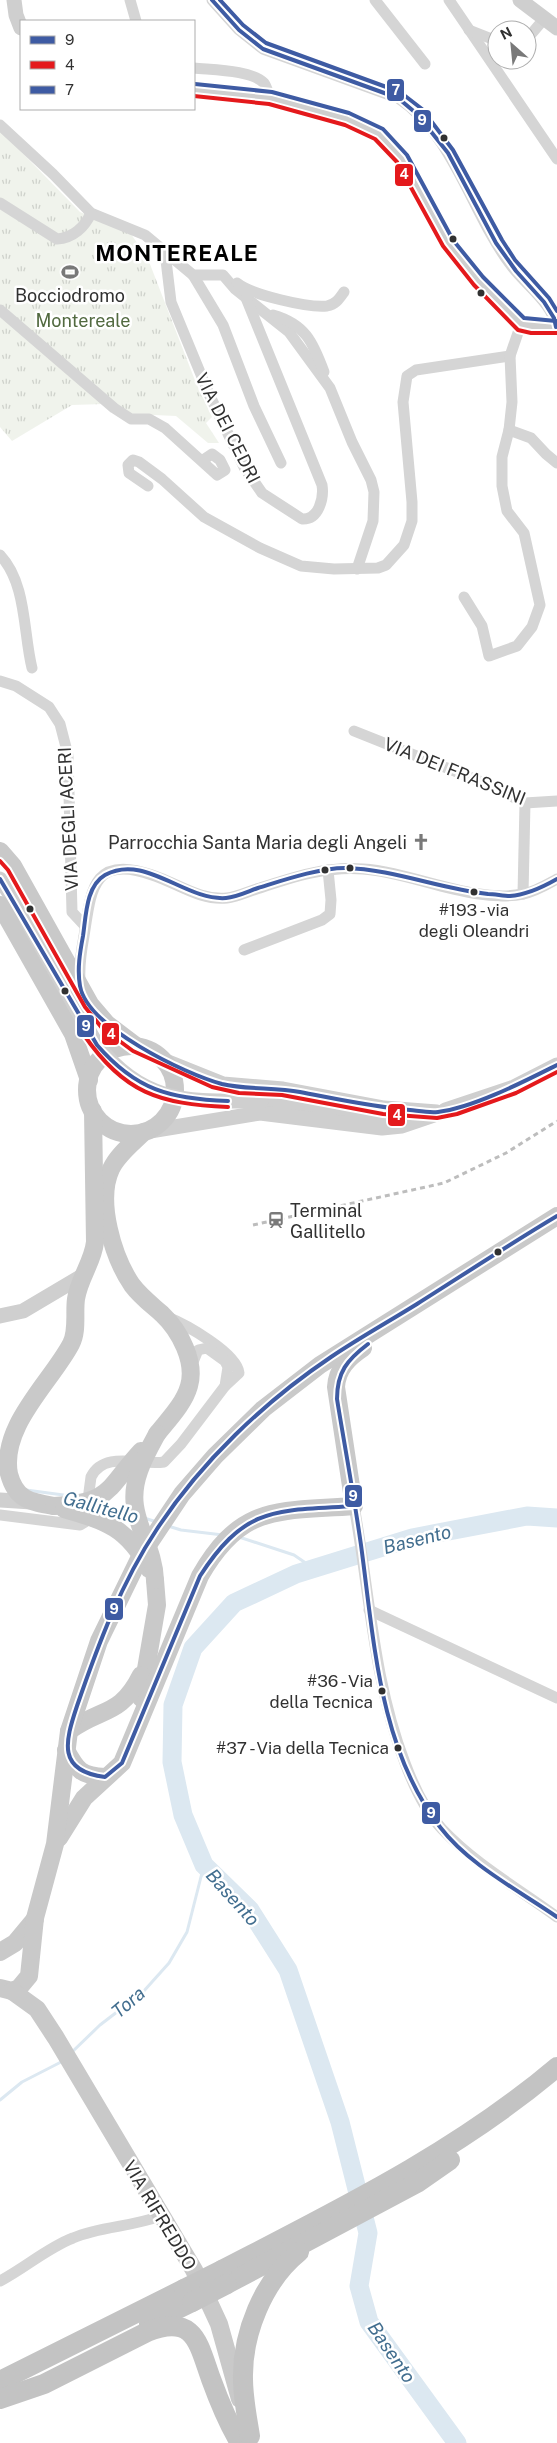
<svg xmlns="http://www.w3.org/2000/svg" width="557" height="2443" font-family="'Public Sans',sans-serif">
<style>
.park{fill:url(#park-tufts)}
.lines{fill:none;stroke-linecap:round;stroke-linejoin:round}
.stream{stroke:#dce8f1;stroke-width:3}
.river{stroke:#dce8f1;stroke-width:19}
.street{stroke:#d5d5d5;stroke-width:11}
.secondary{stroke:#cfcfcf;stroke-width:15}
.primary{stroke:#c9c9c9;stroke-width:18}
.highway{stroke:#c3c3c3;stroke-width:20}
.rail{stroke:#bdbdbd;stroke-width:3;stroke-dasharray:5 4;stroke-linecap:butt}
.secondary-bridge{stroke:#cfcfcf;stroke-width:15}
.primary-bridge{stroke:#c9c9c9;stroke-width:18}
.highway-bridge{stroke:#c3c3c3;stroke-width:20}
.bus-1-casing{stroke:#fff;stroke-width:8}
.bus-2-casing{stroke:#fff;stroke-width:8}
.bus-3-casing{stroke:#fff;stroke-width:8}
.bus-1{stroke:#3e5ba3;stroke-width:4}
.bus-2{stroke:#e4191c;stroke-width:4}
.bus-3{stroke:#3e5ba3;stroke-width:4}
.bus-dot{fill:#313131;stroke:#fff;stroke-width:2}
.labels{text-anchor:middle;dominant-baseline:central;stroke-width:5;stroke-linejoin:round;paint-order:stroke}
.bus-label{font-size:17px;fill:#313131;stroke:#fff;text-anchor:end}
.poi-label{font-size:18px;fill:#313131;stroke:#fff}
.park-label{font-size:18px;fill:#526a40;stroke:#fff}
.street-label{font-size:18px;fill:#313131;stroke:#fff}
.water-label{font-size:19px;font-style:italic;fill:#426e8f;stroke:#fff}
.district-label{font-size:22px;font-weight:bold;letter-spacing:1px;fill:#000;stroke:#fff}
.line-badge{stroke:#fff;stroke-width:2}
.badge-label{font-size:14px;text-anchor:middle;font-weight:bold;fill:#fff}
</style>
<defs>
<pattern id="park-tufts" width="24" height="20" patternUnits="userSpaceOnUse" patternTransform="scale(1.25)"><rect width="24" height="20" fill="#f0f3ec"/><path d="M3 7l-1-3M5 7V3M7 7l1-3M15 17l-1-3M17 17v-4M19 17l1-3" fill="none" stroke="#ced1cb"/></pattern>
</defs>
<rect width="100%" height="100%" fill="#fff"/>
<!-- park -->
<polygon class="park" points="0,130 80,212 131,234 148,259 196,383 212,417 206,423 219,443 208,443 176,416 132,414 103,404 72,405 12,441 0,427"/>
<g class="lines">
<!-- stream -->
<g class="stream">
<polyline points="26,1490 71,1496"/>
<polyline points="99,1504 131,1514"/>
<polyline points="144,1518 157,1522"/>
<polyline points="168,1526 181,1530 223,1535"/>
<polyline points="239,1537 294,1555 313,1568"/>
<polyline points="71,2053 100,2025 143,1992 169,1963 187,1932 204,1865"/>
<polyline points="0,2100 22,2082 63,2061"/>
</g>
<!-- river -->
<polyline class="river" points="457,2443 369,2322 359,2286 368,2233 340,2122 288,1970 250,1910 204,1865 183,1815 172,1762 173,1705 193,1648 234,1603 296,1574 412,1538 527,1516 557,1518"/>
<!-- street -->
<g class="street">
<polyline points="130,0 136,21"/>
<path d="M212,0L239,30L263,49L398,98C454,135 471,212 510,264C523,283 554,304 556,327"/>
<polyline points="375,0 425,64"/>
<polyline points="449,0 557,159"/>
<polyline points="469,30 497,41"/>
<polyline points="527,39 544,19"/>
<path d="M194,68C211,70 252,70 264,83C267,87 268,93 270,98"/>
<polyline points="0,125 53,174 91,213 145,235 193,275 223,275 235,289 289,332 330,388 352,442 371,480 374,492 373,521 357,569"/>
<path d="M0,203L57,239C73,238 85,227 91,213"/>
<path d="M165,252L171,302L209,394L244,467L262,493L302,519C319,520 324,498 322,485L246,298"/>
<polyline points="193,275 223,325 254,406 281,463"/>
<path d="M237,283C252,295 308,308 327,306C336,304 339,299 344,292"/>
<polyline points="0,310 114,408 131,419 149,419 165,428 217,475 225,470 220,460 212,454 203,460"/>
<path d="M273,315C305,324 313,342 324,372"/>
<polyline points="509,430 531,438 546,454 557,463"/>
<polyline points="148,486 129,473 128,465 133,460 139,462 162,479 204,517 260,548 301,566 334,569 378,568 386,565 404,545 412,521 412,502 403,402 407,376 416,370 510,356 521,324"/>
<path d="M0,555C27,584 23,632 32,668"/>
<polyline points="464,597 482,626 489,656 517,646 532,627 540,605 524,533 507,511 502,486 502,457 509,430 512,402 510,356"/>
<polyline points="0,681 16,686 49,707 60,724 68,755 72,912 85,926"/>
<polyline points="354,731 487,784 525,803 557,801"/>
<polyline points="523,894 525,803"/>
<polyline points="244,950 322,920 330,914 331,900 328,870"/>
<path d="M80,981C79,965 81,952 84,936C91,891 92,854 152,875C177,883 200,901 227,898C238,897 249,891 260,888C293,877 327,866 363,869C412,872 473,904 523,894C535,892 546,885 557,879"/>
<path d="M167,1317C185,1324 237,1353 239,1373L225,1386"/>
<path d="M354,1506C370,1593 373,1680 405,1763C414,1787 425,1811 442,1829C475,1864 519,1889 557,1917"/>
<path d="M0,1515L80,1525L85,1522L91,1477C104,1450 141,1466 164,1462L181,1444L225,1386L228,1367L225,1361L207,1348L198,1350L191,1367"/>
<polyline points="369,1610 557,1698"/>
<path d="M0,2281C25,2268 47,2248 73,2238C101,2226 132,2227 160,2216"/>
</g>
<!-- secondary -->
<g class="secondary">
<polyline points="14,0 16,15 21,28"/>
<polyline points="520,0 557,28"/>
<polyline points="194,90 270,98 347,119 379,134 402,158 448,243 478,281 521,324 532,327 557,327"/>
<polyline points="0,879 27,921"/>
<polyline points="163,1060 223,1084 283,1089 384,1108 437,1112"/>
<polyline points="261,1101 364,1115 408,1116"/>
<polyline points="445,1110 514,1087 557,1065"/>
<polyline points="144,1132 260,1113 382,1128 402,1126 455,1108"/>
<polyline points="0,1316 23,1311 82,1276"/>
<polyline points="0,1500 32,1502"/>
</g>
<!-- primary -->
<g class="primary">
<polyline points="0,851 13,866 90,1004 107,1024 136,1046"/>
<polyline points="0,905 73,1034 89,1080"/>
<circle cx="131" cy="1090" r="44"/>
<path d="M144,1132C133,1143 118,1154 111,1169C96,1201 113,1257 132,1285C141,1297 152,1305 162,1314C180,1331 196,1362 189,1386C184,1404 168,1420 157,1434"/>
<path d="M54,1506C30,1502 16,1500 9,1474C0,1426 51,1382 71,1344C78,1331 74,1313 76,1299C79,1278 93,1262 95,1242L93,1111"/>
<polyline points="141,1698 157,1605 155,1580"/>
<path d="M69,1731C102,1707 120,1717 141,1675"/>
<path d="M66,1750C77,1770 81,1776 105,1777"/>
<path d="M59,1838L84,1798L122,1763L200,1576C242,1503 278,1512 354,1506L336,1387C337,1369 348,1358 363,1348"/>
<polyline points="0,1952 15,1943 35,1919"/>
<polyline points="0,1988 12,1991 19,1988 29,1976 35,1918 55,1844 69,1731 99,1641 140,1557 182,1494 215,1456 263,1409 320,1365 557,1216"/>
<polyline points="12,1991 37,2009 56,2038 194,2270 219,2324 240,2399"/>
</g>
<!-- highway -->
<g class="highway">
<path d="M222,2270C338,2210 457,2152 557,2067"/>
<polyline points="227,2284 417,2183 450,2160"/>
<polyline points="149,2323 192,2302"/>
<polyline points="0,2381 184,2289"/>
<path d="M0,2399L44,2384L147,2332C195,2313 198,2343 211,2379C219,2401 228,2423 240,2443"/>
<path d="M250,2436C247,2417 243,2398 243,2379C242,2334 263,2281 299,2252"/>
</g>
<!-- rail -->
<polyline class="rail" points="253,1225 444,1183 506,1153 557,1121"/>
<!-- secondary-bridge -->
<path class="secondary-bridge" d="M27,921L97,1045C145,1106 190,1101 261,1101"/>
<!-- primary-bridge -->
<g class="primary-bridge">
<path d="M54,1506C113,1502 106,1489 141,1451"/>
<path d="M64,1509C106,1521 128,1528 149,1569"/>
<path d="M155,1580C154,1551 139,1533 135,1506C131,1480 145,1456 157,1434"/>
</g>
<!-- highway-bridge -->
<g class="highway-bridge">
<polyline points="184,2289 222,2270"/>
<polyline points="192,2302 227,2284"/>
</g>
<!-- bus-1 casing -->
<g class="bus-1-casing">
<g id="bus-1">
<polyline points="212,0 239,30 263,49 398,98 417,114 448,153 496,243 516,271 544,302 554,318 556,327"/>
<path d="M0,879L97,1045C136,1090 170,1099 228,1101"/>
<path d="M557,879C543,887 527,895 510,896C503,896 495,894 488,894C440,889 393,869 345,868C319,868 284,880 258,888C249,891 237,897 226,898C185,901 145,853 105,875C86,886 86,916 83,936C80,952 77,969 80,986C87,1027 185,1074 222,1084C247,1090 275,1087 300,1092C337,1099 373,1107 410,1110C419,1111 429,1113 438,1112C473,1108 525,1081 557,1065"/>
<path d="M368,1344C347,1360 337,1372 337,1399C345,1448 354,1496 361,1545C374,1640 379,1748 440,1827C469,1865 518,1890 557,1917"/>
<path d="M354,1506C276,1511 246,1505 200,1576L122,1763L105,1777C57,1771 65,1742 77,1706C98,1645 121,1583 157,1529C201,1462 264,1402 331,1357C359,1338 388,1322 417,1304C463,1275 510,1244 557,1216"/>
</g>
</g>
<!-- bus-2 casing -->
<g class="bus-2-casing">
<g id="bus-2">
<polyline points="194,96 269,104 345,125 375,139 397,162 443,246 474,285 518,330 531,333 557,333"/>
<polyline points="0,861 8,870 85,1007 102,1028 133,1051 212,1087 239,1093 282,1095 383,1114 437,1118 457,1114 516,1093 557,1072"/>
<path d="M84,1035C124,1093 159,1104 228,1107"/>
</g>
</g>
<!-- bus-3 casing -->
<g class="bus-3-casing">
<g id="bus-3">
<polyline points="220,0 243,25 266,43 400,92 422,109 453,150 502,240 515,260 549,298 557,311"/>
<polyline points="195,84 272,92 349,113 383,129 407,155 453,240 483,277 524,318 556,321"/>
</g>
</g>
<!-- bus-1 -->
<use href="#bus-1" class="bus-1"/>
<!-- bus-2 -->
<use href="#bus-2" class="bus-2"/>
<!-- bus-3 -->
<use href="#bus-3" class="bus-3"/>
</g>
<!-- icons -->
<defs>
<g id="stadium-bare" transform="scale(1.35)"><path d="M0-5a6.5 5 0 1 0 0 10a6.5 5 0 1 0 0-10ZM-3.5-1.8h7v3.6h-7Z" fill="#797979" stroke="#fff" stroke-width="2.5" paint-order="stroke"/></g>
<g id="church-bare" transform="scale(1.35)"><path d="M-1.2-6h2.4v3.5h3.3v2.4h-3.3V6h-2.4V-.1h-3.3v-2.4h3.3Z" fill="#797979" stroke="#fff" stroke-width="2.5" paint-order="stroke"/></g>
<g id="station-bare" transform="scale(1.35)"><path d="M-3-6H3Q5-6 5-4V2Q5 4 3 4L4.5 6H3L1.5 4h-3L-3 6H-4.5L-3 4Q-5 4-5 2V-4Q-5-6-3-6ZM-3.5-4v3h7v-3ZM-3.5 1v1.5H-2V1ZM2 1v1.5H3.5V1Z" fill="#797979" stroke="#fff" stroke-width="2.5" paint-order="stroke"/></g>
</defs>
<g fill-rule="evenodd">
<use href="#stadium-bare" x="70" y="272"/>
<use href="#church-bare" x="421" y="842"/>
<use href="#station-bare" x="276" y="1220"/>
</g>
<!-- markers -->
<g class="bus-dot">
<circle cx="444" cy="138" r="4.5"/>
<circle cx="453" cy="239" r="4.5"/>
<circle cx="481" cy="293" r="4.5"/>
<circle cx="350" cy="868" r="4.5"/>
<circle cx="325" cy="870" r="4.5"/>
<circle cx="474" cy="892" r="4.5"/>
<circle cx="30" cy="909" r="4.5"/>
<circle cx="65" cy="991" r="4.5"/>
<circle cx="498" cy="1252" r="4.5"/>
<circle cx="382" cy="1691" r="4.5"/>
<circle cx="398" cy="1748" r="4.5"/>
</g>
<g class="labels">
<!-- bus labels -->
<g class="bus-label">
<text x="474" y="910" text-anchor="middle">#193 - via<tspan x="474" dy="21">degli Oleandri</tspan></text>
<text x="373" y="1681">#36 - Via<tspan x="373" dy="21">della Tecnica</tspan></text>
<text x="389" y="1748">#37 - Via della Tecnica</text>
</g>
<!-- poi labels -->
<g class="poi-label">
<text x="70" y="295">Bocciodromo</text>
<text x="407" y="842" text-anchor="end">Parrocchia Santa Maria degli Angeli</text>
<text x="290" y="1210" text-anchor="start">Terminal<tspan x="290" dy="21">Gallitello</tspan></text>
</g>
<!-- park labels -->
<g class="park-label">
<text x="83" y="320">Montereale</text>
</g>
<!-- street labels -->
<g class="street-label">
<text transform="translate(228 428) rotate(63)">VIA DEI CEDRI</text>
<text transform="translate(455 771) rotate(22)">VIA DEI FRASSINI</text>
<text transform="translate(68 819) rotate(-93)">VIA DEGLI ACERI</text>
<text transform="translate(160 2215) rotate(59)">VIA RIFREDDO</text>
</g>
<!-- water labels -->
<g class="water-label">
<text transform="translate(101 1507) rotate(15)">Gallitello</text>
<text transform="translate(417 1539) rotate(-14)">Basento</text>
<text transform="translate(233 1897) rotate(48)">Basento</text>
<text transform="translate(128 2002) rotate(-40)">Tora</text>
<text transform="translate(392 2352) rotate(56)">Basento</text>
</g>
<!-- district labels -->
<g class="district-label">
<text x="177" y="253">MONTEREALE</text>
</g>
</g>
<g class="line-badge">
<rect x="386" y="78" width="19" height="24" rx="5" fill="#3e5ba3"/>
<rect x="413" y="109" width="19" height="24" rx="5" fill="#3e5ba3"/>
<rect x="394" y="163" width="20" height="24" rx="5" fill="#e4191c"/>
<rect x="76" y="1014" width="19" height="24" rx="5" fill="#3e5ba3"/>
<rect x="101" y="1022" width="19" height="24" rx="5" fill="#e4191c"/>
<rect x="387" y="1103" width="19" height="24" rx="5" fill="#e4191c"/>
<rect x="344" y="1484" width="19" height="24" rx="5" fill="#3e5ba3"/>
<rect x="104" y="1597" width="20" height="24" rx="5" fill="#3e5ba3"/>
<rect x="421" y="1801" width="20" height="24" rx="5" fill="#3e5ba3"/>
</g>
<g class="badge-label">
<text x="396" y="95">7</text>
<text x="422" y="125">9</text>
<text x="404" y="179">4</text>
<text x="86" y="1031">9</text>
<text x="111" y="1039">4</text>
<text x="397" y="1120">4</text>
<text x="353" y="1501">9</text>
<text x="114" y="1614">9</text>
<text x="431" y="1818">9</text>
</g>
<!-- legend -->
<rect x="20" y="20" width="175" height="90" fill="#ffffff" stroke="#adadad"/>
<rect x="30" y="36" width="25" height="8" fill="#3e5ba3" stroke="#adadad"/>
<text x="65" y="45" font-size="15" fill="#313131">9</text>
<rect x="30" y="61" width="25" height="8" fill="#e4191c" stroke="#adadad"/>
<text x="65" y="70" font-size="15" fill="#313131">4</text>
<rect x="30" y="86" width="25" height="8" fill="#3e5ba3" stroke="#adadad"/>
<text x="65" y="95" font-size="15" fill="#313131">7</text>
<!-- north arrow -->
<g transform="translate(512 45) rotate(333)"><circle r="24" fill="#ffffff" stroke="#adadad"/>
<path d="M0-4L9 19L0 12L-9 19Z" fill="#797979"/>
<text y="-8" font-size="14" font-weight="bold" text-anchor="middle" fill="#313131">N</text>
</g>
</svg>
